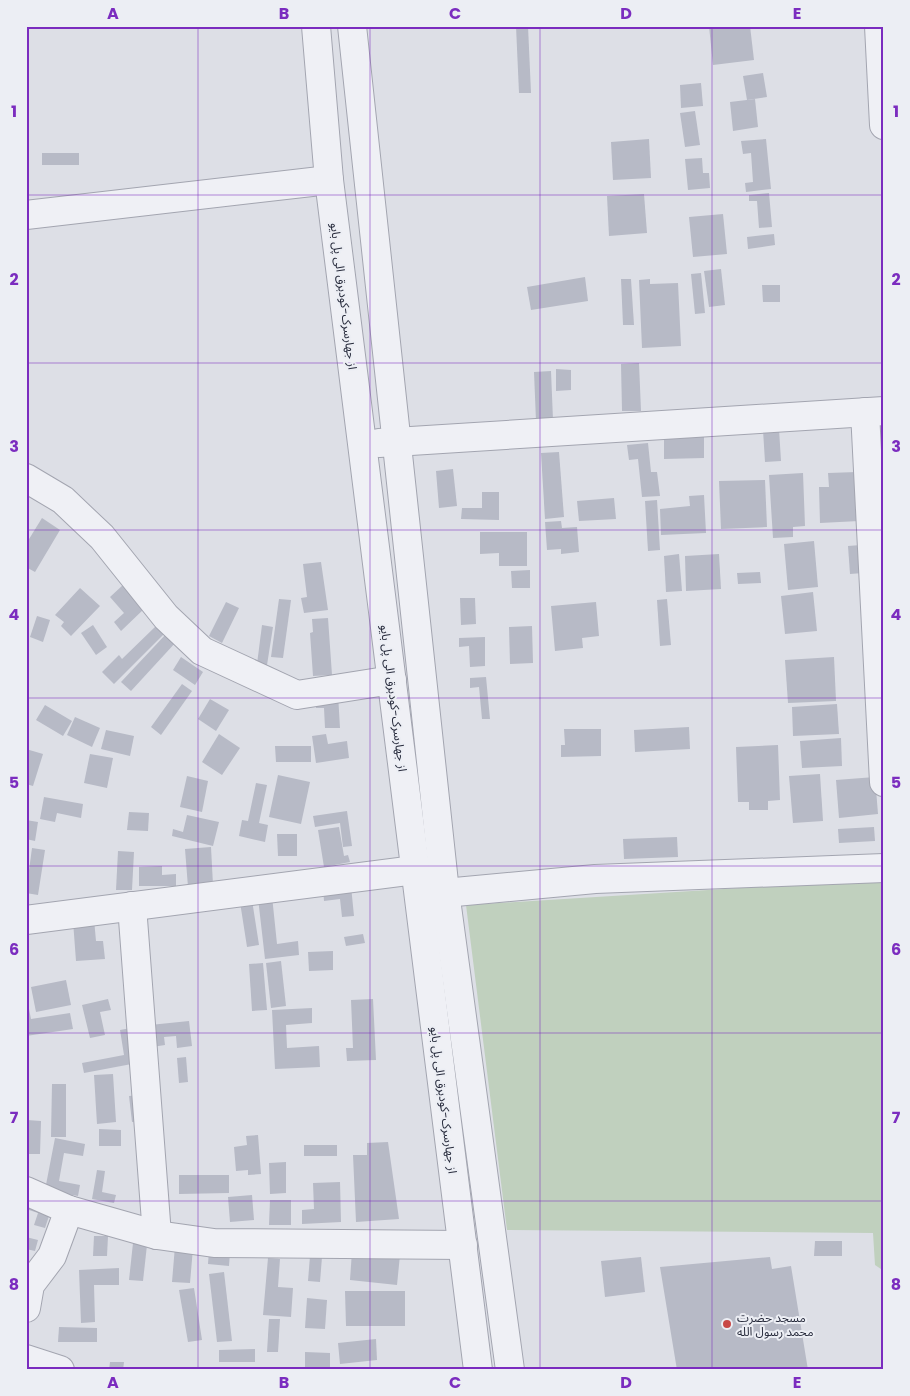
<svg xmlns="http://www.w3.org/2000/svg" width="910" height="1396" font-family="Poppins,'Noto Sans Arabic',sans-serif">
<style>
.green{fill:#c0d0be}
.building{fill:#b7bac6}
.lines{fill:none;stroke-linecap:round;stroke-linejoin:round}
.minor-casing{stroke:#a3a5b0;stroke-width:30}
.tertiary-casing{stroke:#a3a5b0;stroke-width:30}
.minor{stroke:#eff0f5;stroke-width:28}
.tertiary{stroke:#eff0f5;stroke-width:28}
.grid{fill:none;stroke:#7b2cbf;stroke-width:1;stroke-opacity:0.55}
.poi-dot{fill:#c84846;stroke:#eceef4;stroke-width:2}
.labels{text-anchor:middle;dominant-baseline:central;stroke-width:4;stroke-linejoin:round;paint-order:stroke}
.street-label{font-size:12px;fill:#272b3c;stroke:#eceef4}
.poi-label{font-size:12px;fill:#272b3c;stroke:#eceef4;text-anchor:start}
.neatline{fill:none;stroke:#7b2cbf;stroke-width:2}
.grid-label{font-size:16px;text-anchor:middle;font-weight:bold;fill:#7b2cbf}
</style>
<rect width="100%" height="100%" fill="#dddfe6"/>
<!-- green -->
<polygon class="green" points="884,879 884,1271 875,1265 873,1233 507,1230 466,905"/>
<!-- building -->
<g class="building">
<polygon points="516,26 528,26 531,93 519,93"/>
<polygon points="709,26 750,26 754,60 713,65"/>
<polygon points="763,73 767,97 747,100 743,76"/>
<polygon points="701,83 703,106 681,108 680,85"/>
<polygon points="755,99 758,127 733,131 730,102"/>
<polygon points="695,111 700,145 685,147 680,113"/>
<polygon points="649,139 651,178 613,180 611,142"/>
<polygon points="766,139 771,189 746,192 745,183 753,182 751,153 743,154 741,141"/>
<rect x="42" y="153" width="37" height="12"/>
<polygon points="702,158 703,173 709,173 710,188 688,190 685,159"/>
<polygon points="769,193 772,227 759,228 757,201 749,201 749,195"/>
<polygon points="644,194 647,233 609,236 607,196"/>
<polygon points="723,214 727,254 693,257 689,217"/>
<polygon points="774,234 775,245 748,249 747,237"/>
<polygon points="721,269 725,305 709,307 704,271"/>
<polygon points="701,273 705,313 695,314 691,274"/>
<polygon points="585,277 588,301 531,310 527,287"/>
<polygon points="621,279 631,279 634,325 623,325"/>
<polygon points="650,279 650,284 678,283 681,346 642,348 639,280"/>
<polygon points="762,285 780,285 780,302 763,302"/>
<polygon points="639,363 641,411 622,411 621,364"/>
<polygon points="556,369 571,370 571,390 556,391"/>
<polygon points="551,371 553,420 536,421 534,372"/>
<polygon points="880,426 884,426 884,469 882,469"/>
<polygon points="779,429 781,461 765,462 763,430"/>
<polygon points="704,437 704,458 664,459 664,438"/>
<polygon points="648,443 651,472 657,472 660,496 642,497 638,459 629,460 627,445"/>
<polygon points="559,452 564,517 545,519 541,453"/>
<polygon points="453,469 457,506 439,508 436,471"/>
<polygon points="857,472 859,521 820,523 819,487 829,487 828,473"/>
<polygon points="803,473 805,526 793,527 793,537 773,538 769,475"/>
<polygon points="765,480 767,527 721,529 719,481"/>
<polygon points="482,492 499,492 499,520 461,519 462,508 482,508"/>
<polygon points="704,495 706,533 661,535 660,509 690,506 689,496"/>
<polygon points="614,498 616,519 579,521 577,501"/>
<polygon points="657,500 660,550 648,551 645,501"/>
<polygon points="42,518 60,530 35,572 26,567 26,544"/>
<polygon points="561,521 562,528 577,527 579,552 561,554 561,549 547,550 545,522"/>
<polygon points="480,532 527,532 527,566 499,566 499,553 480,554"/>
<polygon points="814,541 818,587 788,590 784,544"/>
<polygon points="861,545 863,573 850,574 848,546"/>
<polygon points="679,554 682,591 666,592 664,556"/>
<polygon points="719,554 721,589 686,591 685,556"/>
<polygon points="321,562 328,610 304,613 301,598 307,597 303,564"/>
<polygon points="530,570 530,588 512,588 511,571"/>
<polygon points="760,572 761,583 738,584 737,573"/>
<polygon points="123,585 145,608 121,631 114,622 124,613 110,597"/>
<polygon points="80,588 100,606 71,636 61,626 64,622 55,615"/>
<polygon points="813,592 817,631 785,634 781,596"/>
<polygon points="460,598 475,598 476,624 461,625"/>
<polygon points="279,599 291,600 283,658 271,657"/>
<polygon points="667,599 671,645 660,646 657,600"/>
<polygon points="226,602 239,608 222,643 209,636"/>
<polygon points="596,602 599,636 582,638 583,648 555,651 551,606"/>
<polygon points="37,616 50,620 43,642 30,637"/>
<polygon points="328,618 332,675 313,676 310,633 313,632 312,619"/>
<polygon points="93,625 107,647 96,655 81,633"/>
<polygon points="262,625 273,627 267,665 257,664"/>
<polygon points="156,626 164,634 114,684 102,672 119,655 122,659"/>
<polygon points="532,626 533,663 510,664 509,627"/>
<polygon points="167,633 176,642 131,691 121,682"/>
<polygon points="485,637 485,666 470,667 469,646 459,647 459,638"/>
<polygon points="181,657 203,672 195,685 173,670"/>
<polygon points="834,657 836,701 788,703 785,660"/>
<polygon points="486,677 490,719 482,719 479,687 470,688 470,678"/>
<polygon points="182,684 192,691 161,735 151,727"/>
<polygon points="338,694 340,728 325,728 324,708 316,708 316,695"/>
<polygon points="210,699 229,710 216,731 198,719"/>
<polygon points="837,704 839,734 793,736 792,707"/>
<polygon points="45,705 72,721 63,736 36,720"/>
<polygon points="75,717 100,728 92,747 67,735"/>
<polygon points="689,727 690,749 635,752 634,730"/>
<polygon points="564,729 601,729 601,756 561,757 561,745 565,745"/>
<polygon points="106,730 134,736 130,756 101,749"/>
<polygon points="219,734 240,748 222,775 202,762"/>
<polygon points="326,734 328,744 347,741 349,758 316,763 312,736"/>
<polygon points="841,738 842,766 802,768 800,741"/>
<polygon points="778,745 780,800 768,801 768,810 749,810 749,802 738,802 736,747"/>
<polygon points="275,746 311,746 311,762 276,762"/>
<polygon points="26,749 43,754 33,786 26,784"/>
<polygon points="90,754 113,758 107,788 84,783"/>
<polygon points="820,774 823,821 793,823 789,776"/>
<polygon points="278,775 310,782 301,824 269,817"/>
<polygon points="187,776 208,781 202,812 180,807"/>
<polygon points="875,777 878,814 839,818 836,780"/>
<polygon points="256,783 267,785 259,823 268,825 265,842 239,836 242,820 248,821"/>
<polygon points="44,797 83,804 81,818 57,813 55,822 40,819"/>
<polygon points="347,811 352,846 343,847 340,823 315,827 313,816"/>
<polygon points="129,812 149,813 148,831 127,830"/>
<polygon points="187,815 219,822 213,846 172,836 173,829 183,832"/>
<polygon points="26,820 38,822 35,841 26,839"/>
<polygon points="339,827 344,856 348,855 350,862 324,867 318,830"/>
<polygon points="874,827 875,841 839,843 838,829"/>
<polygon points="277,834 297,834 297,856 278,856"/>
<polygon points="677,837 678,857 624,859 623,839"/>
<polygon points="211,847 213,885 188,887 185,849"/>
<polygon points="32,848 45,850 38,895 26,893"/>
<polygon points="118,851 134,852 132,890 116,890"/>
<polygon points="162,866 162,875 176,874 176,886 139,886 139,867"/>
<polygon points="351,886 354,916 342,917 340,899 324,901 323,888"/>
<polygon points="272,896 277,944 298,941 299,955 265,959 258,898"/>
<polygon points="252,900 259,945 247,947 240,902"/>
<polygon points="94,919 96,941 103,941 105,959 76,961 73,921"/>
<polygon points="363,934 365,943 346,946 344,937"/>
<polygon points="333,951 333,970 309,971 308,952"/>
<polygon points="281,961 286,1006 271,1008 266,963"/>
<polygon points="263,963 267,1010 252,1011 249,964"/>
<polygon points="66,980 71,1005 36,1012 31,987"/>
<polygon points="26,994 31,1019 70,1013 73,1029 26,1036"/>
<polygon points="108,999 111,1010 100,1012 105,1035 90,1038 82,1005"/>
<polygon points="373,999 376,1060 347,1061 346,1048 353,1048 351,1000"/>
<polygon points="312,1008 312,1023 286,1025 287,1048 319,1046 320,1067 275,1069 272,1010"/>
<polygon points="189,1021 192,1046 177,1048 176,1036 164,1037 165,1045 152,1047 150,1025"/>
<polygon points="131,1028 137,1063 84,1073 82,1063 124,1055 120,1030"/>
<polygon points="186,1057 188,1082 179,1083 177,1058"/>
<polygon points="113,1074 116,1122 97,1124 94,1075"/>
<polygon points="52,1084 66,1084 66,1137 51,1137"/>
<polygon points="140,1095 143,1121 132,1122 129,1096"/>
<polygon points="27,1120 41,1121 40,1154 26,1154"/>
<polygon points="99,1129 121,1130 121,1146 99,1146"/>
<polygon points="258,1135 261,1174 248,1175 248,1170 236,1171 234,1147 247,1145 246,1136"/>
<polygon points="55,1138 85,1144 83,1156 64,1153 59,1181 80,1185 78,1196 45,1190"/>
<polygon points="388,1142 399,1219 356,1222 353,1155 367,1155 367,1143"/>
<rect x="304" y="1145" width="33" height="11"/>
<polygon points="286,1162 286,1193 270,1194 269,1163"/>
<polygon points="97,1170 105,1171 102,1192 116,1195 114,1203 92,1199"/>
<polygon points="179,1175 229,1175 229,1193 179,1194"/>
<polygon points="340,1182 341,1222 302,1224 302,1210 314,1209 313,1183"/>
<polygon points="252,1195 254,1220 230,1222 228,1197"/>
<polygon points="270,1200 291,1200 291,1225 269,1225"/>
<polygon points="26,1203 52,1207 45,1228 34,1225 38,1213 26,1209"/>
<polygon points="94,1236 108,1236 107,1256 93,1256"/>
<polygon points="26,1237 38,1240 35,1251 26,1249"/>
<polygon points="815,1241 842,1241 842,1256 814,1256"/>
<polygon points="133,1243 147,1245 143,1281 129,1280"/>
<polygon points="175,1246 193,1248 190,1283 172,1282"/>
<polygon points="209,1250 230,1252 229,1266 208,1264"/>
<polygon points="352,1251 400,1255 397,1285 350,1280"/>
<polygon points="310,1256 322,1257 320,1282 308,1281"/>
<polygon points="641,1257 645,1292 605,1297 601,1261"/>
<polygon points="770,1257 772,1269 791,1266 808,1370 677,1370 660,1267"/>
<polygon points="268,1258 280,1259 278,1287 293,1288 291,1317 263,1315"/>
<polygon points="119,1268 119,1285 94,1285 95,1322 81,1323 79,1270"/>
<polygon points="224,1272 232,1341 217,1342 209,1274"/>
<polygon points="194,1288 202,1340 188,1342 179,1290"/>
<polygon points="345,1291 405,1291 405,1326 346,1326"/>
<polygon points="307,1298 327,1300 325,1329 305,1328"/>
<polygon points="269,1319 280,1319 278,1352 267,1352"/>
<polygon points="59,1327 97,1328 97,1342 58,1342"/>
<polygon points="376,1339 377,1360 340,1364 338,1343"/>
<polygon points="255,1349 255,1362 219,1362 219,1350"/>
<polygon points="305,1352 330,1353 330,1370 305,1370"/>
<polygon points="110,1362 124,1362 123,1370 109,1370"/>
</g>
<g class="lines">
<!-- minor casing -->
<g class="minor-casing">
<g id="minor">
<polyline points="879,26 884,125"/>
<polyline points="26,215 329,180"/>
<polyline points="865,412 884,782"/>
<polyline points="26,478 63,500 102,537 166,617 202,651 297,695 392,680"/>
<polyline points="423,895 595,879 884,868"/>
<polyline points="132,906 157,1235"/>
<polyline points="26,920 415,870"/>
<polyline points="26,1191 69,1210 157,1235 214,1243 463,1245"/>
<polyline points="26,1308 30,1285 52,1256 69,1210"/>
<polyline points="26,1359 60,1370"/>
</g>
</g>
<!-- tertiary casing -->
<g class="tertiary-casing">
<g id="tertiary">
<polyline points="316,26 329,180 478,1370"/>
<polyline points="352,26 445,892 510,1370"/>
<polyline points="379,443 884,411"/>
</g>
</g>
<!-- minor -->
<use href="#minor" class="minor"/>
<!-- tertiary -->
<use href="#tertiary" class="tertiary"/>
</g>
<!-- grid -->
<path class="grid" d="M198,26V1370M370,26V1370M540,26V1370M712,26V1370M26,195H884M26,363H884M26,530H884M26,698H884M26,866H884M26,1033H884M26,1201H884"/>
<!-- markers -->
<circle class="poi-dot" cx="727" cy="1324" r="5"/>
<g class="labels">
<!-- street labels -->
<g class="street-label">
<text transform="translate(344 296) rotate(83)">از جهارسرک-کودبرق الی پل بایو</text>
<text transform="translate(394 698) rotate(83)">از جهارسرک-کودبرق الی پل بایو</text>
<text transform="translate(444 1100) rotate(83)">از جهارسرک-کودبرق الی پل بایو</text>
</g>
<!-- poi labels -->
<g class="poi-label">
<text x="737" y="1317">مسجد حضرت<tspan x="737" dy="14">محمد رسول الله</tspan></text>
</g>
</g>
<!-- border -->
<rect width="910" height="1396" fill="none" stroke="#eceef4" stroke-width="55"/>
<rect x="28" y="28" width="854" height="1340" class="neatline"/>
<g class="grid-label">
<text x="113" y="19">A</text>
<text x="284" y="19">B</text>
<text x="455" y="19">C</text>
<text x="626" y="19">D</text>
<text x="797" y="19">E</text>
<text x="14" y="117">1</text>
<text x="896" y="117">1</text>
<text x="14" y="285">2</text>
<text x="896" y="285">2</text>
<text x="14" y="452">3</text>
<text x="896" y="452">3</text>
<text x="14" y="620">4</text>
<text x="896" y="620">4</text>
<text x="14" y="788">5</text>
<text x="896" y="788">5</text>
<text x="14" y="955">6</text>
<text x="896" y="955">6</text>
<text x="14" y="1123">7</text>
<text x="896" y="1123">7</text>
<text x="14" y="1290">8</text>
<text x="896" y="1290">8</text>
<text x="113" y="1388">A</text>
<text x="284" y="1388">B</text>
<text x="455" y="1388">C</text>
<text x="626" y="1388">D</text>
<text x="797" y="1388">E</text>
</g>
</svg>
